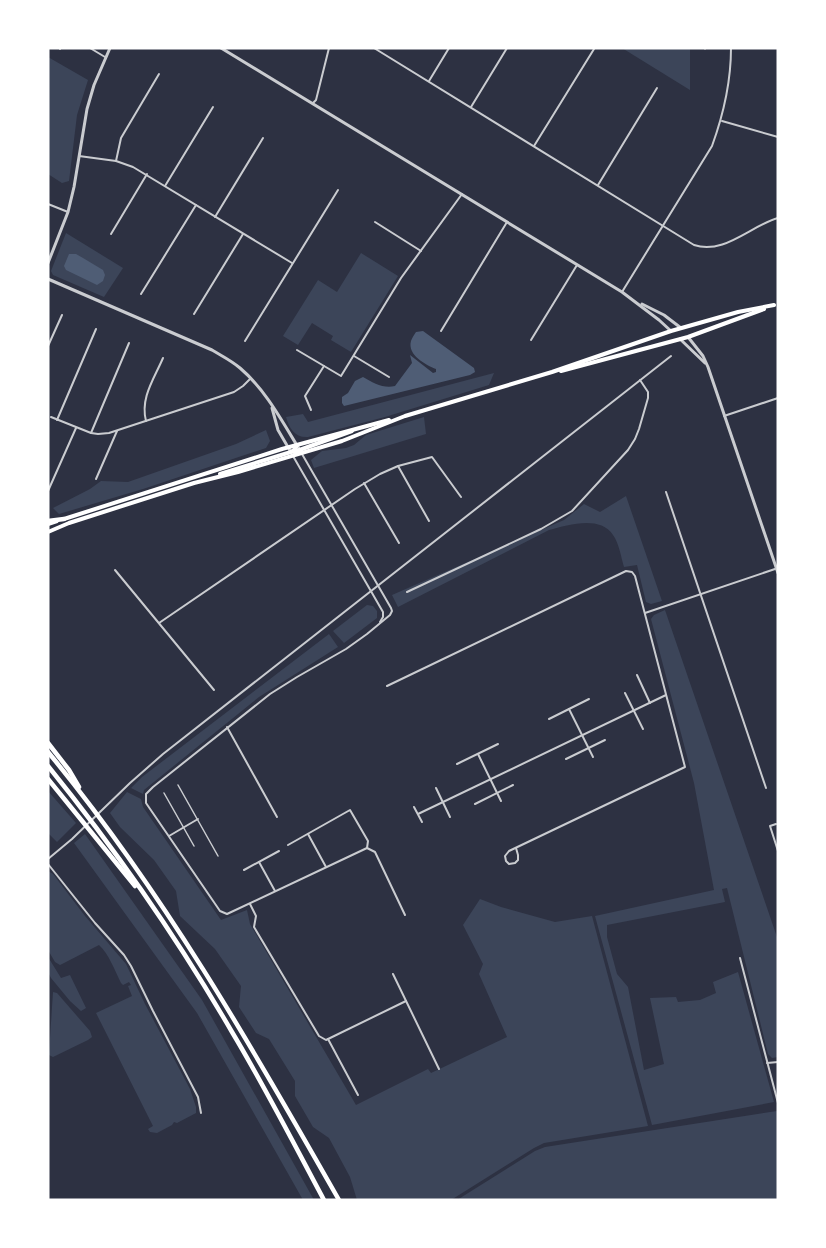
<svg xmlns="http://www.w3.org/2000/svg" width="826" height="1248" font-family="'Fira Sans',sans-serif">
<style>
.green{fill:#3c4559}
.water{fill:#4f5d75}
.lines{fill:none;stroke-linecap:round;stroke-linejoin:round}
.service{stroke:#caccd0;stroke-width:1.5}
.minor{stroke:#caccd0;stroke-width:2}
.tertiary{stroke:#caccd0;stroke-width:3}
.secondary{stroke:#fff;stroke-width:4}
.motorway{stroke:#fff;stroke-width:4.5}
</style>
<rect width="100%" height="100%" fill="#2d3142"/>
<!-- green -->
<g class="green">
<polygon points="622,48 690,48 690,90"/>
<polygon points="48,57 88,80 77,115 69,181 62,183 48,174"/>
<polygon points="66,233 123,268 104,297 53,275 51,271"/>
<polygon points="361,253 398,276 351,352 331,340 333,336 312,323 298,345 283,336 318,280 337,292"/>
<path d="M494,373L489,385L385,417L308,437C295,438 289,428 286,417L303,414L308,422Z"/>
<polygon points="424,417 426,434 314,468 311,460 322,451 346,448 354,445 366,435"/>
<polygon points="266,430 270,441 266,448 143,489 59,514 53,508 90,489 101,481 128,482 236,444"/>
<path d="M626,496L662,601L651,604L646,602L637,565L624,567C621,557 619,543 613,535C600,515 568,525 549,530L398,607L392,595L564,520L584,504L600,512Z"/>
<polygon points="367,605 373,606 377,611 377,618 344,643 333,631"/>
<polygon points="665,610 778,940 778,1057 772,1058 768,1054 727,888 722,889 725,902 607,925 607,937 617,974 628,987 644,1070 664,1064 650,998 676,997 678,1002 700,1000 716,993 713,982 738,972 774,1102 652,1125 595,916 714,890 694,783 651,619 654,615"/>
<polygon points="329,634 338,647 259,697 144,790 143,794 131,788 142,777"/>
<polygon points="48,791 76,823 57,842 48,833"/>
<polygon points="127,792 141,799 143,807 221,920 247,910 250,924 356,1105 428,1069 431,1073 507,1037 479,974 483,964 463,925 480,899 501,907 555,922 592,916 648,1126 544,1143 534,1148 451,1200 357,1200 350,1177 329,1138 313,1127 295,1096 295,1081 269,1039 256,1033 239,1007 241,986 215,949 180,916 176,891 154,860 120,827 110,813"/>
<polygon points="85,834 202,1000 314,1200 303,1200 197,1013 74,843"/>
<path d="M48,871L53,874L85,916L126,964L145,1004L190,1089L196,1107V1113L177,1123L174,1122L172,1125L157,1133L150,1132L148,1129L153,1126L96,1013L132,996L128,986L131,985L129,982L123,985L121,983C115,971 109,954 99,945L64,963L60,965L55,962L48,950Z"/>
<polygon points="48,957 61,978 70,975 86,1008 81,1011 70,1001 51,978 48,972"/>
<polygon points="53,992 57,993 90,1031 92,1037 88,1040 53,1057 49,1055 49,1053"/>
<polygon points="777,1111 778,1200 457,1200 535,1151 545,1147"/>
</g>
<!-- water -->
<g class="water">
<polygon points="69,254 76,254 83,258 103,270 105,275 103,281 97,285 66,270 64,266"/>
<path d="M423,331L474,368L475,372L470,375L344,406L342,403V397L348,393L355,381L363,377C373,383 384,389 395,386L412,363L410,355L433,373L436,372V369C426,365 407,355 411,341C412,338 414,335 416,332Z"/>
</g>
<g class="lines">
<!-- service -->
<g class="service">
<polyline points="705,48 705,49"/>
<polyline points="178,785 218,856"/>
<polyline points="164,793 194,846"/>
</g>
<!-- minor -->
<g class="minor">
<polyline points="90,48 105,57"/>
<path d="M374,48L694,245C724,255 750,226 778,218"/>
<polyline points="60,49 60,48"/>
<polyline points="429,81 449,48"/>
<polyline points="313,103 316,100 329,48"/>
<polyline points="471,107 507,48"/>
<polyline points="722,121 778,137"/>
<polyline points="534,146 594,49"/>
<polyline points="79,156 116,161 133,167 292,263"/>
<polyline points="116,161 121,138 159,74"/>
<polyline points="598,185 657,88"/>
<polyline points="165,186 213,107"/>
<polyline points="48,204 68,212"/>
<polyline points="215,217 263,138"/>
<polyline points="375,222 421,251"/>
<polyline points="111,234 147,174"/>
<path d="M622,292L712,146C724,113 731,83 731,48"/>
<polyline points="141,294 196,205"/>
<polyline points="194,314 243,234"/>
<polyline points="441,331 507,222"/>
<polyline points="531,340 577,265"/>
<polyline points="245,341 338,190"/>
<polyline points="48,346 62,315"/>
<polyline points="297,350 341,376 401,278 462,194"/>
<polyline points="354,356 389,377"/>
<polyline points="311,410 305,396 324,366"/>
<polyline points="724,416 778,398"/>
<polyline points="51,417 91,433 98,434 109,433 234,392 243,386 250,379"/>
<polyline points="57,420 96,329"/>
<path d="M146,421C140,398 154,379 163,358"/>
<polyline points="91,433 129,343"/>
<polyline points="302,454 391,608 392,611 390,615 367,634 346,649 297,677 270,694 153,787 146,794 146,803 220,911 227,914 367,848"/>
<polyline points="293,456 383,612 383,617 380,622"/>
<polyline points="398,466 429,521"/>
<polyline points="96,479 117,431"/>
<polyline points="364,483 399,543"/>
<polyline points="48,491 76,428"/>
<polyline points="666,492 766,788"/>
<polyline points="115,570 214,690"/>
<polyline points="407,592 541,529 572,511 628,450 635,439 639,429 648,398 648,392 640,380"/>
<polyline points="645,613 775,569"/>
<polyline points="159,623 355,489 380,474 398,466 432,457 461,497"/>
<polyline points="637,675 650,703"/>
<polyline points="387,686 626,571 632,572 635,576 685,767 509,851 505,856 506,861 509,864 515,863 518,860 518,855 516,848"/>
<polyline points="625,693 643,729"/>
<polyline points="569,709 593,757"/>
<polyline points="549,719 589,699"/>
<polyline points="227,727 277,817"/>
<polyline points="478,754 501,801"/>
<polyline points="566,759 605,740"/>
<polyline points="457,764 498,744"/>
<polyline points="436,788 450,817"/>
<polyline points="475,804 513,785"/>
<polyline points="414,807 422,822"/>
<polyline points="418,814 666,695"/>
<polyline points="776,824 770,826 778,851"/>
<polyline points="308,834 326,867"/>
<polyline points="169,836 198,819"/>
<polyline points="288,845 350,810 368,841 367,848"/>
<polyline points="367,848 375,852 405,915"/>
<polyline points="48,859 72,839 130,783 163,754 671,356"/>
<polyline points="259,862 275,891"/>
<polyline points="48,864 95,923 124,955 131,966 153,1011 198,1097 201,1113"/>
<polyline points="244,870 279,851"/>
<polyline points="250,904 256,916 254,927 319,1036 326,1040 406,1001"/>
<polyline points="740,958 778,1103"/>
<polyline points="393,974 439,1069"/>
<polyline points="328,1039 358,1095"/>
<polyline points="767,1063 778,1062"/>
</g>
<!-- tertiary -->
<g class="tertiary">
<polyline points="221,48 622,292 659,320 671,331"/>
<polyline points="48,263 68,212 74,187 87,109 94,85 110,48"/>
<path d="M48,279L212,350C222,356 232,361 240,368C266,390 283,423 301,452"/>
<polyline points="642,304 664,315 681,328"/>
<polyline points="688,337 703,356 708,367 778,573"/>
<polyline points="680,339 705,363"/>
<polyline points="272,408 278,430 292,454"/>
</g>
<!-- secondary -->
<g class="secondary">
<polyline points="561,371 688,337 764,309"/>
<polyline points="294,452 352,431"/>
<polyline points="220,474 291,452 295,449 297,445"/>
<polyline points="64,519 282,449 389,420"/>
<polyline points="48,524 57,521"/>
<polyline points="48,532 69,523 194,483 238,472 342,441 405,416 552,372 671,331 738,312 774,305"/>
</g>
<!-- motorway -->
<g class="motorway">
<polyline points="48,521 64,519"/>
<polyline points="48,743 69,770 79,787"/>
<path d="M48,752C162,890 251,1045 339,1200"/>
<path d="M48,766C116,850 178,939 232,1032C265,1087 294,1144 324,1200"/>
<polyline points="48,779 135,886"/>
</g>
</g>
<!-- border -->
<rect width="826" height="1248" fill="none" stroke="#ffffff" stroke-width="99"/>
</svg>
